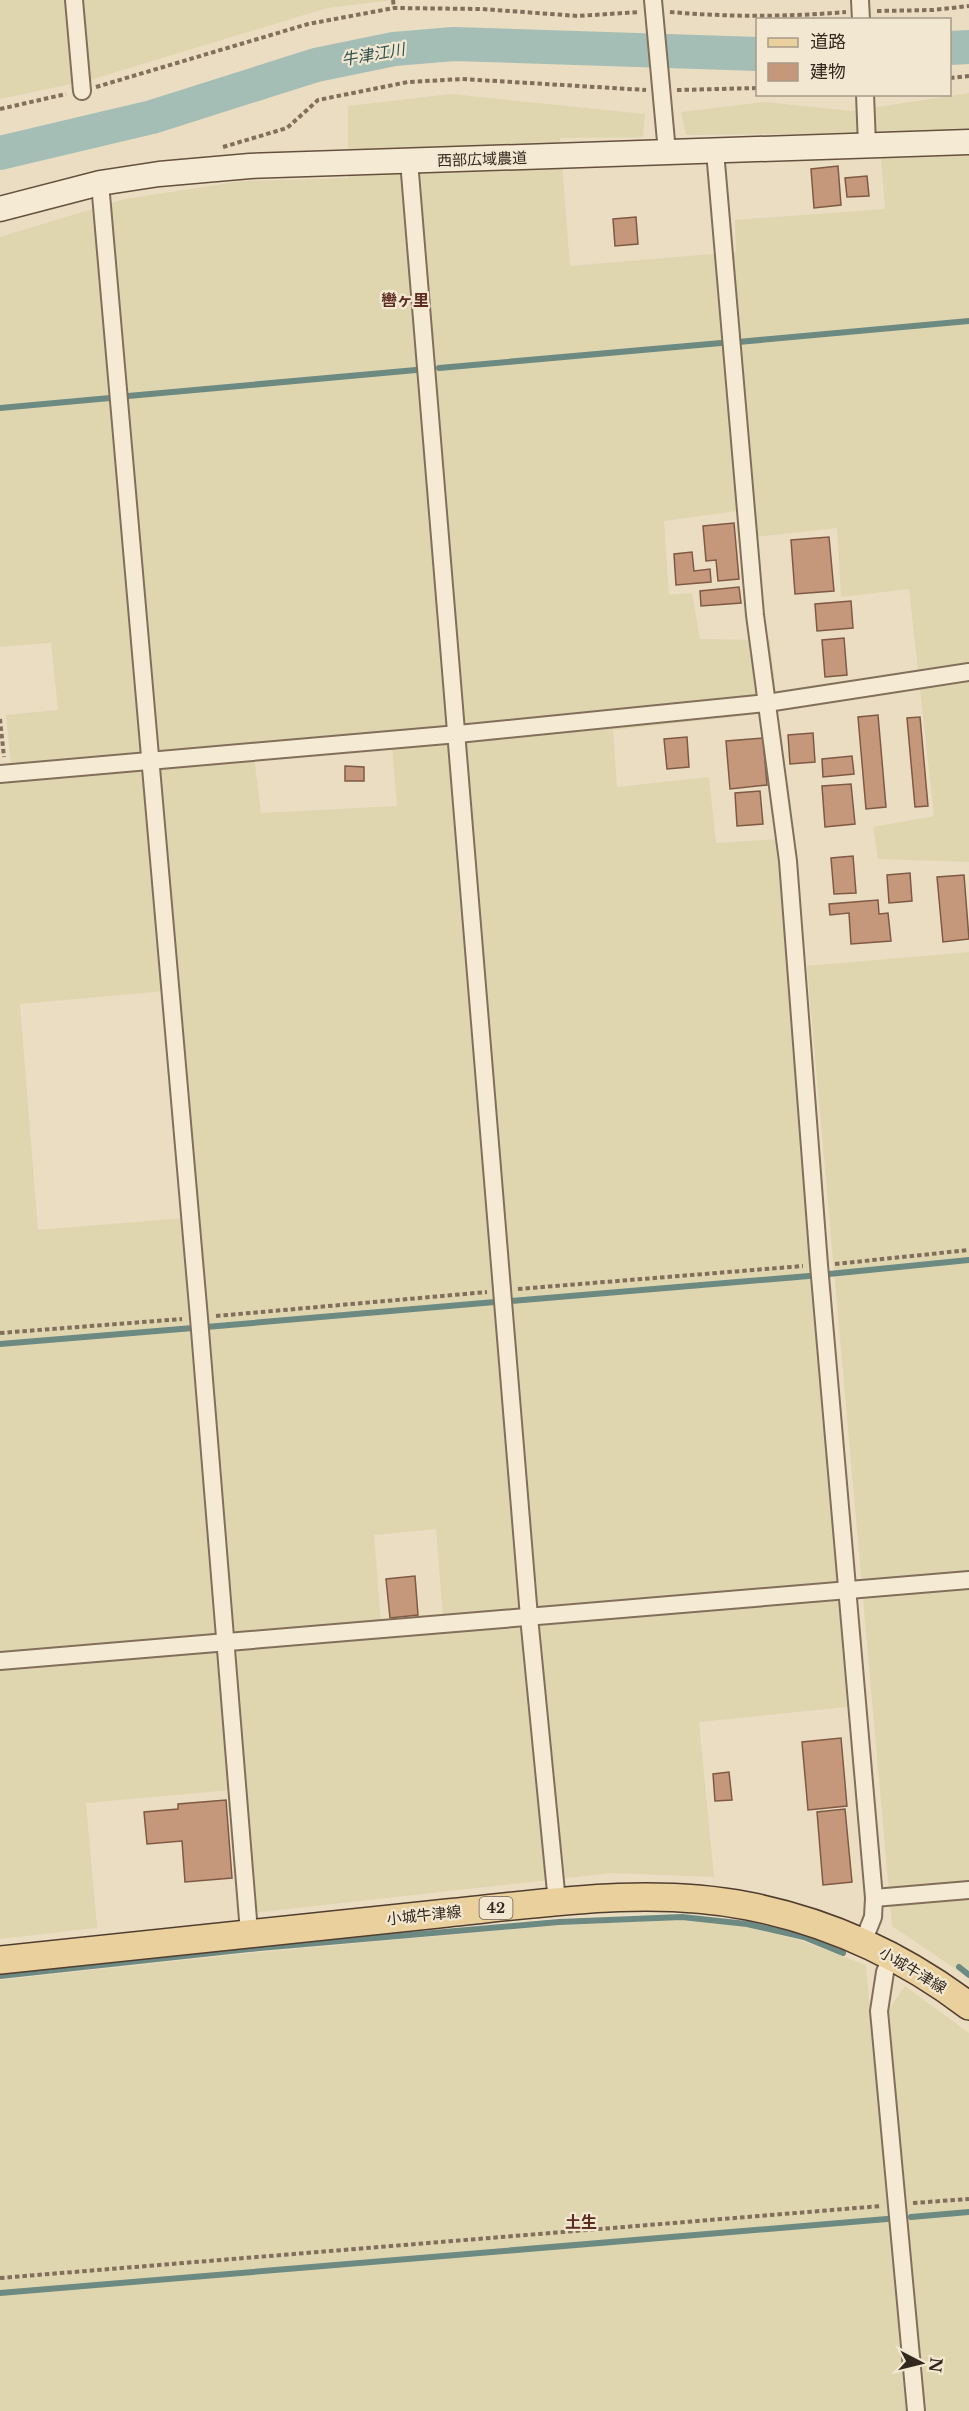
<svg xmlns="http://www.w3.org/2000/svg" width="969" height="2411" font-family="'Libre Baskerville','Noto Sans JP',serif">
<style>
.farmland{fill:#dfd6b0;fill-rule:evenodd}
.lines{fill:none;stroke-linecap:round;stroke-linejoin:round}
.stream{stroke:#6c8a82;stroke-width:6}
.river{stroke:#a4bdb5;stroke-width:34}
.building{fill:#c5987b;stroke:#7f5943;stroke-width:1.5}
.street-casing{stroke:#826f5b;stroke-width:20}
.secondary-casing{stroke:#64503e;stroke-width:27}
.primary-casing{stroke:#503d2f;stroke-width:30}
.path{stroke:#826f5b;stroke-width:4;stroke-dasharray:4.5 3;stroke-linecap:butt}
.street{stroke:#f5ebd4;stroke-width:16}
.secondary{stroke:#f5ebd4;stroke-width:24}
.primary{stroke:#ead09d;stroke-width:27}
.labels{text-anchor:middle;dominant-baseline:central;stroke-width:4.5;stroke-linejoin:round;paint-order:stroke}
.shield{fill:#f2e7d1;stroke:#6c6154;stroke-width:1.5}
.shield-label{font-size:14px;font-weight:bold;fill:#33281e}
.street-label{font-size:15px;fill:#33281e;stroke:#f2e7d1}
.water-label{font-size:16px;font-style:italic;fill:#2e524e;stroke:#f2e7d1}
.neighbourhood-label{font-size:16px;font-weight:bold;fill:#5c2c21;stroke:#f2e7d1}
</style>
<rect width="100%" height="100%" fill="#eaddc2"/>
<!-- farmland -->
<g class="farmland">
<polygon points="0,0 394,0 327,8 90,80 0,99"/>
<path d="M969,93V862L878,859L873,827L934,816L909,589L841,597L837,528L754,537L751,509L664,521L669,595L692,593L700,639L770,640L778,712L613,730L617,787L709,777L716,843L778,839L790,968L847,1707L699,1722L714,1877L612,1873L243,1914L231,1790L86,1803L97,1928L0,1939V766L11,765L6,715L58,710L51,643L0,647V237L125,199L242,181L348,178V106L451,94L645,114L643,137L560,138L570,266L736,252L735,220L885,209L879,133L686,135L681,112L765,102L852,111ZM392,746L397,806L261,813L254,756ZM166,991L184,1218L38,1230L20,1004ZM436,1529L443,1618L381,1623L374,1535Z"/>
<polygon points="969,952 969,1978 892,1926 807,966"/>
<polygon points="685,1920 749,1927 802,1941 866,1965 906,2411 0,2411 0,1980 251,1953 561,1925"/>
<polygon points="905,1986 969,2033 969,2411 924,2411 889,2009"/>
</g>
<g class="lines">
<!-- stream -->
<g class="stream">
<polyline points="738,342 969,321"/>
<polyline points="439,368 721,343"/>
<polyline points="128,396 416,370"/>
<polyline points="0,408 110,398"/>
<polyline points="829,1274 969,1260"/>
<polyline points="511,1301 809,1276"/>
<polyline points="206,1327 495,1302"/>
<polyline points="0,1344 193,1328"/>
<polyline points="959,1967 969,1975"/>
<polyline points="0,1976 249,1949 559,1922 682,1917 747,1924 804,1937 843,1953"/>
<polyline points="911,2217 969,2212"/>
<polyline points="0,2293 887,2219"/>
</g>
<!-- river -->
<g class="river">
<polyline points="950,48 969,47"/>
<polyline points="0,153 152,117 316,65 394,49 454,44 758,54"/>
</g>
</g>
<!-- building -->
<g class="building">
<polygon points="838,166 841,205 814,208 811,169"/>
<polygon points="867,176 869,196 847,197 845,178"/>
<polygon points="636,217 638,244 615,246 613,219"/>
<polygon points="734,523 739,579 718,581 716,560 706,561 703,526"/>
<polygon points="829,537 834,591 795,594 791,540"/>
<polygon points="692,552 694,571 710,569 711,582 676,585 674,554"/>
<polygon points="739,587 741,603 701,606 700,591"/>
<polygon points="851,601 853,628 817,631 815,604"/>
<polygon points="844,638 847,675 825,677 822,640"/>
<polygon points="878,715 886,807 866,809 858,717"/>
<polygon points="920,717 928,806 915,807 907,718"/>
<polygon points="813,733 815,762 790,764 788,735"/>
<polygon points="687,737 689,767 667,769 664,739"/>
<polygon points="763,738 767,785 730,789 726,741"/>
<polygon points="852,756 854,774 823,777 822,759"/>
<polygon points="345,766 364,767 364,781 345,781"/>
<polygon points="851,784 855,824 825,827 822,786"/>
<polygon points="760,791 763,824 737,826 735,793"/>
<polygon points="853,856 856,893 834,894 831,858"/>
<polygon points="910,873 912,901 889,903 887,875"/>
<polygon points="964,875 969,939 943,942 937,877"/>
<polygon points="878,900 879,914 888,913 891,941 851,944 849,913 830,915 829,904"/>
<polygon points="415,1576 418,1615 390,1618 386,1579"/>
<polygon points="841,1738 847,1806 808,1810 802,1742"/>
<polygon points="729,1772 732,1800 715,1801 713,1774"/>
<polygon points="226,1800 232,1878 185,1882 182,1841 147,1844 144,1812 178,1809 178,1804"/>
<polygon points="845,1809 852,1882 823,1885 817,1812"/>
</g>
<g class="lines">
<!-- street casing -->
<g class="street-casing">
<g id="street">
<polyline points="74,0 82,91"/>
<polyline points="653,0 667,152"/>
<polyline points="860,0 861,20"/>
<polyline points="865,94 867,145"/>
<polyline points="715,151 755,615 788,861 819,1265 874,1898 873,1917 863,1942"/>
<polyline points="409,161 529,1617 557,1902"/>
<polyline points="100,183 199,1318 249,1932"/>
<polyline points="0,774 458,734 767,703 969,672"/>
<polyline points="0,1661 969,1580"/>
<polyline points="874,1898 969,1890"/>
<polyline points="892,1955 885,1972 879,2011 916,2411"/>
</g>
</g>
<!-- secondary casing -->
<g class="secondary-casing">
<polyline id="secondary" points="0,209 100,183 159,174 250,166 969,142"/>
</g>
<!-- primary casing -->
<g class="primary-casing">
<path id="primary" d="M0,1960C146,1944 292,1928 438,1914C539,1904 647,1886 748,1906C829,1922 903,1956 969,2006"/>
</g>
<!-- path -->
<g class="path">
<polyline points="393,0 394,8"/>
<polyline points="877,11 933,10 969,6"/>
<path d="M670,12C728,17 787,17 846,12"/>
<polyline points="950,78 969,76"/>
<polyline points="96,87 308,24 394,8 482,9 578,16 639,12"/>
<polyline points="677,90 758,88"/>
<polyline points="0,109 66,94"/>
<polyline points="223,147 287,128 318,100 408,82 462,79 646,90"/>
<polyline points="0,719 4,757"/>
<polyline points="835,1264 969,1250"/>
<polyline points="518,1289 803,1266"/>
<polyline points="216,1316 487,1292"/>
<polyline points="0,1333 182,1319"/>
<polyline points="913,2203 969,2199"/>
<polyline points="0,2278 881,2206"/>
</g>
<!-- street -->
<use href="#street" class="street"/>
<!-- secondary -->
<use href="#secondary" class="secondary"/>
<!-- primary -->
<use href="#primary" class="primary"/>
</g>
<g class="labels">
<!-- shield labels -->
<rect class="shield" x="479.5" y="1897" width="33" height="22" rx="4.5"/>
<g class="shield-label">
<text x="496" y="1908">42</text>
</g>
<!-- street labels -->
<g class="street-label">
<text transform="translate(482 159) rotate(-2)">西部広域農道</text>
<text transform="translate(424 1915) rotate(-6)">小城牛津線</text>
<text transform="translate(913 1970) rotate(31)">小城牛津線</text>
</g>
<!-- water labels -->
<g class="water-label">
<text transform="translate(373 54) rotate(-10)">牛津江川</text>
</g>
<!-- neighbourhood labels -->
<g class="neighbourhood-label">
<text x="405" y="300">轡ヶ里</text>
<text x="581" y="2222">土生</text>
</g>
</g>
<!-- legend -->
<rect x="756" y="18" width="195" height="78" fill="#f2e7d1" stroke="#a69b89" stroke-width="1.5"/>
<rect x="768" y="38" width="30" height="9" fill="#ead09d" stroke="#a69b89" stroke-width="1.5"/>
<text x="810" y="48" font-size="18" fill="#33281e">道路</text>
<rect x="768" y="63" width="30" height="18" fill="#c5987b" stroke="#a69b89" stroke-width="1.5"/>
<text x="810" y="78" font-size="18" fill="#33281e">建物</text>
<!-- north arrow -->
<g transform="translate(921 2363) rotate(97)" stroke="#f2e7d1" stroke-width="4.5" paint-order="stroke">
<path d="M0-4.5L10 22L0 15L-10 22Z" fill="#33281e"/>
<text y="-9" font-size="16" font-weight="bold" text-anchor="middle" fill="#33281e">N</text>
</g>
</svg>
